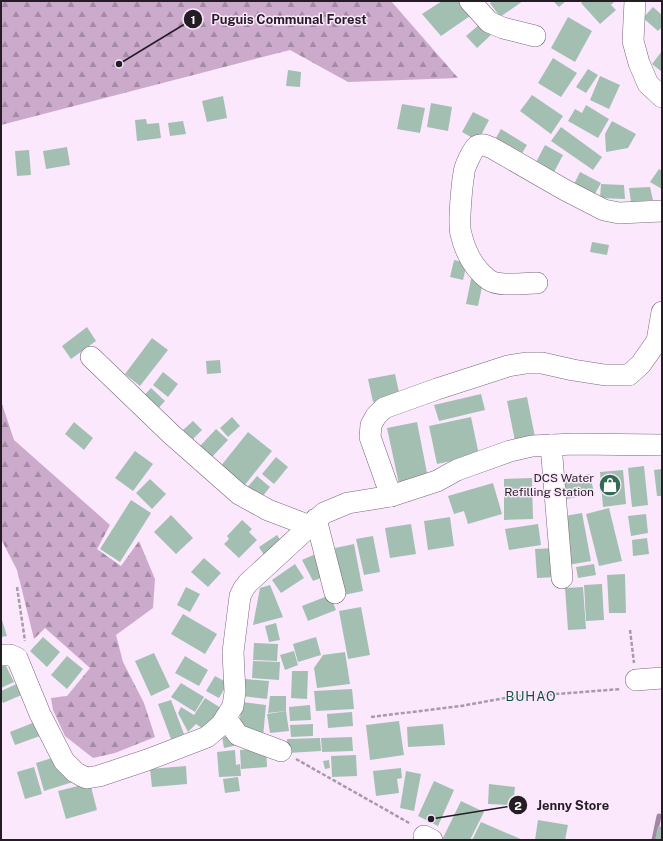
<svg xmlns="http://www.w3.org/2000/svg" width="663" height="841" font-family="'Public Sans',sans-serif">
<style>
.forest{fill:url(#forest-firs)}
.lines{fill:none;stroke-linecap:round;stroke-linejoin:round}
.stream{stroke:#a485a6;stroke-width:5}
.building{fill:#a3bfb1}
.minor-casing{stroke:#79677a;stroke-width:22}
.path{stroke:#a99aaa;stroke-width:2.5;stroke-dasharray:4 2;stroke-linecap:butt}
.minor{stroke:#fff;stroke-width:21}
.labels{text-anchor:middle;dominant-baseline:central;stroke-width:3;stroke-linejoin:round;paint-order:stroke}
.poi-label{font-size:12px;fill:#241d24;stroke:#fce8fd;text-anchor:end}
.neighbourhood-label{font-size:13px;letter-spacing:1px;fill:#0b553c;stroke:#fce8fd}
.leader{fill:none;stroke:#241d24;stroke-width:1.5}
.callout-dot{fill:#241d24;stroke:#fce8fd;stroke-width:1.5}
.mark-label{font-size:12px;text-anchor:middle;font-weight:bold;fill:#fff}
.callout-label{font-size:13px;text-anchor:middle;font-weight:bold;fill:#241d24;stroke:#fce8fd;stroke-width:3;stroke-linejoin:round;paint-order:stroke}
</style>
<defs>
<pattern id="forest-firs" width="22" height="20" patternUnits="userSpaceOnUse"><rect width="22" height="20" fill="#cbaacc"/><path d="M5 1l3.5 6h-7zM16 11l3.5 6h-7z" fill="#a58aa5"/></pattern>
</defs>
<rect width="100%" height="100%" fill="#fce8fd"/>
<!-- forest -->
<g class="forest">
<polygon points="1,1 391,1 458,78 348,82 290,50 1,125"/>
<polygon points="1,401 14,440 110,525 97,549 121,566 139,541 155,579 153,608 116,635 123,662 144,703 155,737 115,753 93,758 65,736 53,710 51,698 67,696 90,668 45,628 34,639 17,570 1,539"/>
</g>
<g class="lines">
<!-- stream -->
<polyline class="stream" points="654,840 659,816"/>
</g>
<!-- building -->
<g class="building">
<polygon points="442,1 458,1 470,16 441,36 422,14"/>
<polygon points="493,1 523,1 500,17 490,3"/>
<polygon points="553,1 566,1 559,7"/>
<polygon points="584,1 613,1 614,2 611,5 616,10 600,24 581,3"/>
<polygon points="653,7 662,15 662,27 658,31 643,18"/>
<polygon points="568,17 592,31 575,62 551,48"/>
<polygon points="480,24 491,35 477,48 466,36"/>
<polygon points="662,51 662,72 652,64"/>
<polygon points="553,58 577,73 561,97 538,83"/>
<polygon points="588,69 598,75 586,93 576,87"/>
<polygon points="288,70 301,72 300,87 286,86"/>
<polygon points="600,76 620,85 609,109 590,100"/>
<polygon points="532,95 563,116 551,134 520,111"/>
<polygon points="223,96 227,118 207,122 202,101"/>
<polygon points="431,103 452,107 448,131 427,127"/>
<polygon points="402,104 425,108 420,133 397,129"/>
<polygon points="586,105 609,119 598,138 568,121 575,109 582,113"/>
<polygon points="473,112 489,120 478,141 462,132"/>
<polygon points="146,119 147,124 159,123 161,138 137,141 135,120"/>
<polygon points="183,121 186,134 170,136 168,123"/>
<polygon points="612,121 636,134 628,148 606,152 605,134"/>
<polygon points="561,127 602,157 593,170 551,141"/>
<polygon points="501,129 527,145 518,160 492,145"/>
<polygon points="545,145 563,155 553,174 535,164"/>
<polygon points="67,147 70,165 46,169 43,151"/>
<polygon points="29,150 31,175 17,176 15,151"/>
<polygon points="659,169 662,171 662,189 650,182"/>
<polygon points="580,172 601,183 592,199 572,188"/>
<polygon points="601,184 624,185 625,199 600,198"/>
<polygon points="650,187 653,200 631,202 629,188"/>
<polygon points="592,242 609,245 607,255 590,252"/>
<polygon points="454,260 467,263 463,280 450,277"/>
<polygon points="471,279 483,282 478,306 466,304"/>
<polygon points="87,327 96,341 71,359 62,346"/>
<polygon points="152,338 168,350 140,386 125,374"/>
<polygon points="220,360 221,373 207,374 206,361"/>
<polygon points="163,372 178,384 168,397 153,385"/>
<polygon points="395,374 400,397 373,402 368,379"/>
<polygon points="151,388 165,401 155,412 141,399"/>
<polygon points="481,394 485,410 439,421 434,405"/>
<polygon points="527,397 536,442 516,446 507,401"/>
<polygon points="232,417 240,426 228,437 220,428"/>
<polygon points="471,417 479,455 437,464 429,426"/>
<polygon points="193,421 202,430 193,439 183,430"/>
<polygon points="74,422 93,438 84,450 65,434"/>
<polygon points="417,422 428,478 399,484 387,428"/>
<polygon points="216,429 228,440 212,457 200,446"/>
<polygon points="248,432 272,451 240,491 216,472"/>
<polygon points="135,451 153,464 133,491 115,478"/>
<polygon points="276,457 288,467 274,484 262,474"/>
<polygon points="644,466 648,505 632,507 628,468"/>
<polygon points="662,469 662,496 657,496 654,470"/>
<polygon points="623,470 626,504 603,507 600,472"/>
<polygon points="590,474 594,493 563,500 558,481"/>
<polygon points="257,476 270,487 258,502 245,490"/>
<polygon points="532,478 533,519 504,520 504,479"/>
<polygon points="150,479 166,494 152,509 136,493"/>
<polygon points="493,483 502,514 468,524 464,511 454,514 448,496"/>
<polygon points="131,500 151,513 120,562 100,549"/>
<polygon points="609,508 622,561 599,566 586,514"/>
<polygon points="582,513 591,561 568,565 559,517"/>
<polygon points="646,514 648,533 631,536 628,516"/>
<polygon points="171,515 193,538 176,554 154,532"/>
<polygon points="450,517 454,546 428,550 424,521"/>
<polygon points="242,520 252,529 249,532 257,540 239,558 224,544 229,539 227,536"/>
<polygon points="411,524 416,554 390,558 385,528"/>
<polygon points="538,524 541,545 509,550 505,529"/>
<polygon points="277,535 285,547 267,560 259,547"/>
<polygon points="373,536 380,572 364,575 356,539"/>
<polygon points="647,538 649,554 633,556 632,540"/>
<polygon points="354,544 363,591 344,595 335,548"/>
<polygon points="556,548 557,577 537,578 535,549"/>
<polygon points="320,552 326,576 313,581 302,560"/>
<polygon points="204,558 221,573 208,587 191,572"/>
<polygon points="295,564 304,578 281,593 272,580"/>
<polygon points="594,564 596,575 578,578 576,567"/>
<polygon points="625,574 626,613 609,613 607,575"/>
<polygon points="602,584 604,620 586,621 584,585"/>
<polygon points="270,585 283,617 253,625 260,588"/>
<polygon points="186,587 200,594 190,612 177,605"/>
<polygon points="583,587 586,629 568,630 565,588"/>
<polygon points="330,595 336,610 308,621 302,606"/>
<polygon points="361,607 370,655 348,659 339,611"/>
<polygon points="183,614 217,634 205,654 171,634"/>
<polygon points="1,617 7,636 1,637"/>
<polygon points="276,623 280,640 269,642 265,626"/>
<polygon points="43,637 60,652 47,667 30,651"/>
<polygon points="316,637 321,655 298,662 293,644"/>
<polygon points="254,643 278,644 277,661 253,660"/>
<polygon points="294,651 298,665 285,670 280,655"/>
<polygon points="345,652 350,684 317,688 314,668 323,655"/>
<polygon points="154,653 170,687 151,696 135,661"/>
<polygon points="67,656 83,669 67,689 51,675"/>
<polygon points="185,656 208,670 199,686 175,673"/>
<polygon points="253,661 280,662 279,680 252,678"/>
<polygon points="5,664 14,682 1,688 1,666"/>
<polygon points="292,671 308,671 307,699 291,698"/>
<polygon points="215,676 228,683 219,698 206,691"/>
<polygon points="245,679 269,681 267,699 243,696"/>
<polygon points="21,682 26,693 3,703 1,699 1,691"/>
<polygon points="181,683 204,697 195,712 171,697"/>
<polygon points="352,689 354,709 316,711 314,691"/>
<polygon points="270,696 286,696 286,711 268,713"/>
<polygon points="205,698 224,710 209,733 196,724 188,732 178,713 181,707 194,715"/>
<polygon points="171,700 184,734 171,739 158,704"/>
<polygon points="242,702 266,705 263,737 238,734"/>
<polygon points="310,705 311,720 290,721 289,707"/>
<polygon points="286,711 289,731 270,733 267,714"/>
<polygon points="352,712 353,726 328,728 327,714"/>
<polygon points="399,721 404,755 370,760 366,725"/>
<polygon points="35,722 40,736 15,745 10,732"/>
<polygon points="313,724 313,736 291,737 290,725"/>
<polygon points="443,724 445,745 408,747 407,727"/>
<polygon points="236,735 238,745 224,748 222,737"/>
<polygon points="352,737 353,751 322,752 321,738"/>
<polygon points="320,738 321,751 288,753 287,739"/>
<polygon points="266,748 267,767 241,769 240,750"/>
<polygon points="235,750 236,765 240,764 241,776 219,777 217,752"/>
<polygon points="356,755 357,776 332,777 331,756"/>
<polygon points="52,758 73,782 44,791 36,763"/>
<polygon points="329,760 330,768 325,769 323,761"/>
<polygon points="186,766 187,784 152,787 150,769"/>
<polygon points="34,767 42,794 25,799 17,772"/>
<polygon points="401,768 402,778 397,779 399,793 376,796 373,771"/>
<polygon points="406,771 421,774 414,811 400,808"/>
<polygon points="238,777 240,791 225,793 223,779"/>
<polygon points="434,781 454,790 438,826 418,816"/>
<polygon points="90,783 97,810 66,819 58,791"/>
<polygon points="489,784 515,787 513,805 488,804"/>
<polygon points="461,801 484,812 470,840 442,840"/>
<polygon points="538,820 568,825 565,840 535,840"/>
<polygon points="481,822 523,840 472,840"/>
<polygon points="658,826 662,827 662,840 655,840"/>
</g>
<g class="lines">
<!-- minor casing -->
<g class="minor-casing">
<g id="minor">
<polyline points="470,1 489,22 503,28 535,36"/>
<polyline points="635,1 633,41 639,63 648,84 662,97"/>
<path d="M537,283C525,283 499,287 489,280C474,269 465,251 461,234C458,224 462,184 464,173C464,167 473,149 477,146C482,143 487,146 492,148L565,190L604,210L619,213L662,211"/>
<polyline points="91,357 171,434 239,494 268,510 310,526"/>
<polyline points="551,445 562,578"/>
<polyline points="391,496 437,481 457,470 510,451 532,446 574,444 662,445"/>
<polyline points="316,519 335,593"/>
<polyline points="1,655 10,655 17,658 40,714 64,761 75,772 82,776 87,778 99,776 147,760 207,737 221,725 233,706 235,692 233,652 240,596 244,588 248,583 324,513 348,503 391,496 370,437 371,425 376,416 384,408 437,389 508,366 526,363 542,363 573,370 605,375 629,375 641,364 657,341 662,312"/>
<polyline points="636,680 662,678"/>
<polyline points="226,718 238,735 281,751"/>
<polyline points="424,836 432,840"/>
</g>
</g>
<!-- path -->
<g class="path">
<polyline points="17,587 25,641"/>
<polyline points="630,630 634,663"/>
<polyline points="371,717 461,706 516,696 544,695 621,689"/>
<polyline points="296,759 411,824"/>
</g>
<!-- minor -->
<use href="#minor" class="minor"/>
</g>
<!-- icons -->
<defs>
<g id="shop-disc" transform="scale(1.15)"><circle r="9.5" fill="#326b53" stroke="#fce8fd"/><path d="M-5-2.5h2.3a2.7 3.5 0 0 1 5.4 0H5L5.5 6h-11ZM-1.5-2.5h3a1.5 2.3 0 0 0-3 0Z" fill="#fff"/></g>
</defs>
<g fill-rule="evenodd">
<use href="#shop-disc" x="610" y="485"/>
</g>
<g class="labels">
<!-- poi labels -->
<g class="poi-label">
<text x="594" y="478">DCS Water<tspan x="594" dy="14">Refilling Station</tspan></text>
</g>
<!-- neighbourhood labels -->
<g class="neighbourhood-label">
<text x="531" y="696">BUHAO</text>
</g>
</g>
<!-- callouts -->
<path class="leader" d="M119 64L193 19M431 819L518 805"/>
<g class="callout-dot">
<circle cx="119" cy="64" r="4"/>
<circle cx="431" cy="819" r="4"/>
<circle cx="193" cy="19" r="10"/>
<circle cx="518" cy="805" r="10"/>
</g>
<g class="mark-label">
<text x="193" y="24">1</text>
<text x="518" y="810">2</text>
</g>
<g class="callout-label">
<text x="289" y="24">Puguis Communal Forest</text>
<text x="573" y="810">Jenny Store</text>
</g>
<!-- border -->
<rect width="663" height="841" fill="none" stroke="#241d24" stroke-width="4"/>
</svg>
